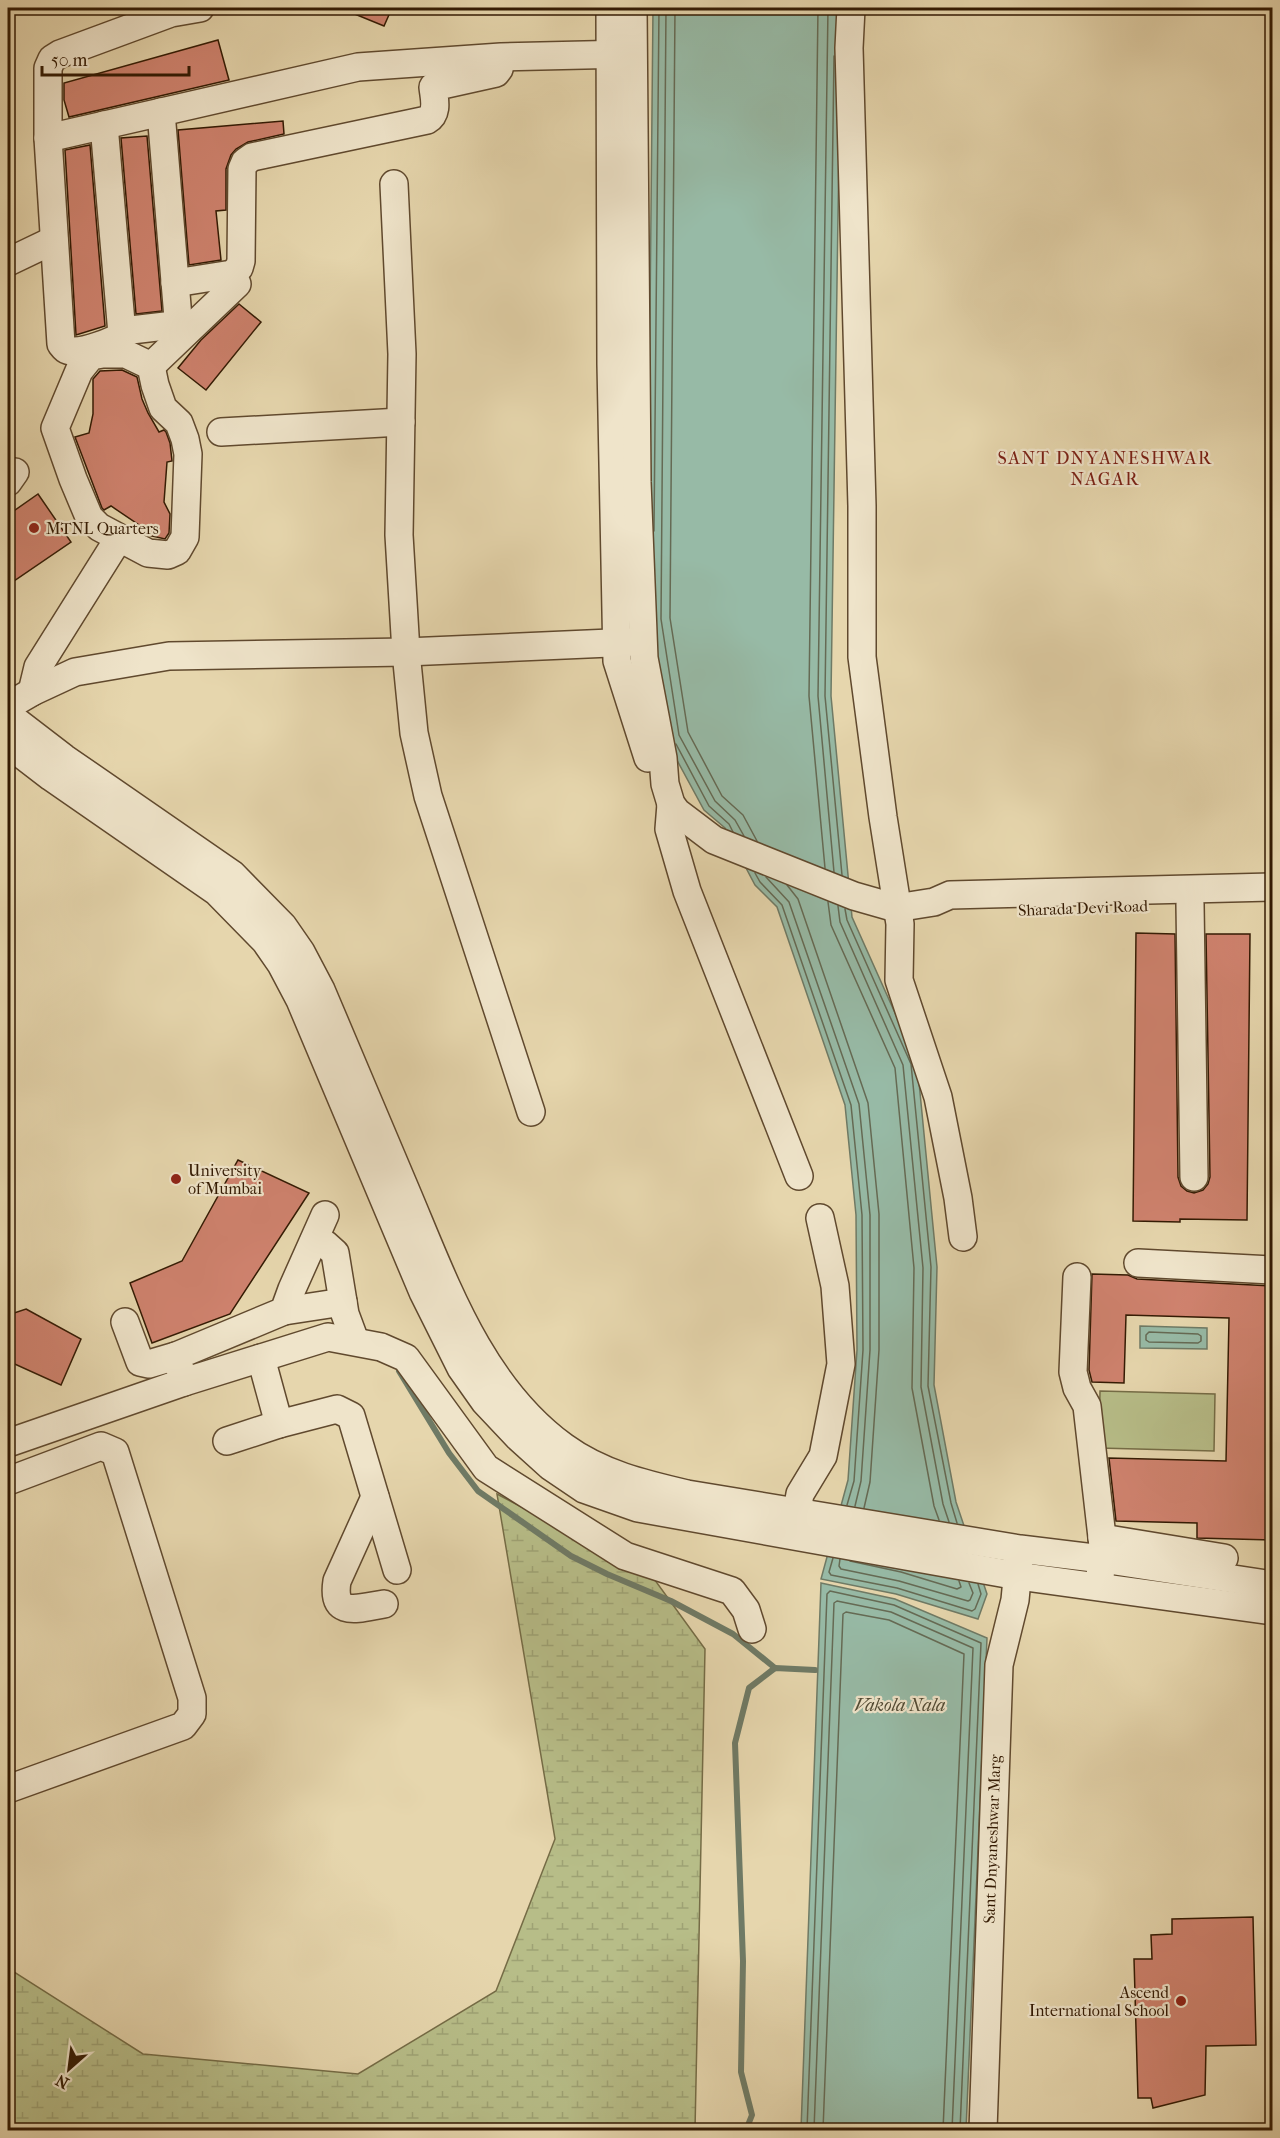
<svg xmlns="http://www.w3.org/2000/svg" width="1280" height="2138" font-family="'IM FELL French Canon',serif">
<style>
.wetland{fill:url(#wetland-marsh);stroke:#756c46;stroke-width:1.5}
.park{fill:#b7bd88;stroke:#756c46;stroke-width:1.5}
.water{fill:#97baa6;stroke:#6f7a65;stroke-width:1.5}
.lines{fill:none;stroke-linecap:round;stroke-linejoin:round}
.shore{stroke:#656a54;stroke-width:1.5}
.stream{stroke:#6f7a65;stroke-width:6}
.building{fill:#cf826e;stroke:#331a03;stroke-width:1.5}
.minor-casing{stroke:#60492e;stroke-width:30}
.minor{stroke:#efe4ca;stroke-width:27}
.poi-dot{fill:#8f2418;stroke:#efe4ca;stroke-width:2}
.labels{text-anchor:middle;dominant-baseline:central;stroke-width:4.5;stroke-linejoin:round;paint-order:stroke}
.poi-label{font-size:16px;fill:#331a03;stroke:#efe4ca;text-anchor:start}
.street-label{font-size:16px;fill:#331a03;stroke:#efe4ca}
.neighbourhood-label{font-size:18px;letter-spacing:1.5px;fill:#7a1f14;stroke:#efe4ca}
.water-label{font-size:18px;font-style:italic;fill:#514a34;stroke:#efe4ca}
</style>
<defs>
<pattern id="wetland-marsh" width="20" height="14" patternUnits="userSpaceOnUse" patternTransform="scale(1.5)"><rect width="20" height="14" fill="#b7bd88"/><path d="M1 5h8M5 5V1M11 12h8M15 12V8" fill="none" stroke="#9ea274"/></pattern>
</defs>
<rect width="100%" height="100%" fill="#e6d6ad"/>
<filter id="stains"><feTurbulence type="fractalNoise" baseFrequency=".00333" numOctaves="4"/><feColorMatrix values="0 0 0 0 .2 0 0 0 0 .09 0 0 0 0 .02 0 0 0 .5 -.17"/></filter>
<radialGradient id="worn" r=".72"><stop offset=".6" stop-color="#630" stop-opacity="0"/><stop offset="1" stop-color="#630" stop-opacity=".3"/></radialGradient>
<!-- wetland -->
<polygon class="wetland" points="497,1494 652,1576 705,1649 695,2130 8,2130 8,1968 143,2054 358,2074 496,1991 555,1839"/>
<!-- park -->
<polygon class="park" points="1100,1391 1215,1394 1214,1451 1099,1448"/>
<!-- water -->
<g class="water">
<polygon points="653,8 841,8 831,696 852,917 917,1062 937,1267 934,1385 956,1502 987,1594 978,1619 896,1594 821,1579 848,1480 857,1350 856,1215 845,1105 777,907 755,885 725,828 704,810 666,740 647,620"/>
<polygon points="1140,1326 1207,1328 1207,1349 1140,1348"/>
<polygon points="821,1583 895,1599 987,1638 966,2130 801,2130"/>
</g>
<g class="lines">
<!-- shore -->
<g class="shore">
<polyline points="666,8 661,619 679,735 715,801 735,820 744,836"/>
<polyline points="675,8 670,618 688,732 722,796 743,815 757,841"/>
<polyline points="818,8 809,696 825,868"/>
<polyline points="828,8 818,696 834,872"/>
<polyline points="834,56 825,696 842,875"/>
<polyline points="654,531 659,8"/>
<polyline points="676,744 709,806 729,824 733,832"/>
<polyline points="755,873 760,882 782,905 851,1105 862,1215 863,1350 854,1481 847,1505"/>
<polyline points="766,877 789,902 859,1104 870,1215 870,1350 861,1481 855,1506"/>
<polyline points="787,885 798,899 868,1103 879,1214 879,1350 870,1482 864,1508"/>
<polyline points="828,902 831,925 895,1068 914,1268 912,1388 934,1506 939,1520"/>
<polyline points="838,906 840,922 903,1065 923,1268 921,1387 943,1504 949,1522"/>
<polyline points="845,909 847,920 911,1064 931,1267 928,1386 951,1503 957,1523"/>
<polygon points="1149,1332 1198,1334 1201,1336 1201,1341 1198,1343 1149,1342 1146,1340 1146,1335"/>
<polyline points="833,1558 829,1572 831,1575 897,1588 972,1611 975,1609 981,1594 978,1584"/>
<polyline points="840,1559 839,1566 841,1569 899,1581 968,1601 970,1600 973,1593 969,1583"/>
<polyline points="850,1561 901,1572 957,1589 961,1587 959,1581"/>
<polyline points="807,2130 827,1594 830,1591 894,1605 981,1643 960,2130"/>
<polyline points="814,2130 834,1603 837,1601 891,1612 973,1648 952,2130"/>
<polyline points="823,2130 843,1614 846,1612 889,1620 964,1654 943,2130"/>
</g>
<!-- stream -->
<g class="stream">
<polyline points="399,1371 449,1453 478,1491 571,1556 607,1574 671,1601 733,1634 775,1668"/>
<polyline points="746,2130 752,2115 741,2072 743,1961 735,1743 749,1688 775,1668 815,1670"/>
</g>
</g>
<!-- building -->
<g class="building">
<polygon points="340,8 392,8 384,26"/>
<polygon points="218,40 229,80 69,117 64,100 64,83"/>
<polygon points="283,121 284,134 248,142 236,149 231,155 226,169 226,210 216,211 221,260 189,265 178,130"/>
<polygon points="147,136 162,311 136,314 121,138"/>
<polygon points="90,145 105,326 76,335 65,150"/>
<polygon points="239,304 261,322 206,390 178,368 201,340"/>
<polygon points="122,370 137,377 142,399 148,413 159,432 164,430 166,432 170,443 172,461 167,462 164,502 170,514 169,533 165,539 148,535 145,529 111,506 104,510 102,508 75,437 89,433 93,414 93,379 100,371"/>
<polygon points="38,494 71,542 8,585 8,515"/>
<polygon points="1136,933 1175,934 1178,1177 1181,1186 1187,1191 1194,1193 1203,1190 1208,1184 1210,1177 1206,934 1250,934 1247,1220 1180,1219 1180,1222 1133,1221"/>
<polygon points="238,1160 309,1193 230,1314 152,1343 130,1283 182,1261"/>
<polygon points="1092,1274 1128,1275 1137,1279 1272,1286 1272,1540 1197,1538 1197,1523 1116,1521 1109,1458 1226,1461 1229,1318 1126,1315 1124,1383 1092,1382 1089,1370"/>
<polygon points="26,1309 81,1339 61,1385 8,1361 8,1315"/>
<polygon points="1253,1917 1256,2045 1206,2046 1205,2095 1153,2108 1151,2098 1138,2098 1134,1959 1152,1959 1151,1935 1172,1934 1172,1919"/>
</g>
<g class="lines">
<!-- minor casing -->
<g class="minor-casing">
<g id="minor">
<polyline points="610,8 611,364 617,661 648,758"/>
<polyline points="633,8 637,482 644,658 663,758 665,784 671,804 677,812 714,840 854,896 896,908 934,902 950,895 1272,887"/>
<polyline points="851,8 849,48 862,506 862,657 883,817 900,924 899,980 938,1097 958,1198 963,1237"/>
<path d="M104,125L122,334C114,342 83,352 72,351C66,351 64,348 61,344L48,138V68L52,59L60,54L171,13L200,8"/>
<polyline points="48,138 358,67 501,57 628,54"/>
<polyline points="394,184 402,354 399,535 406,652 414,733 428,796 531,1112"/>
<polyline points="8,262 54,240"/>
<path d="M175,283L232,274L239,268L241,261L242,169L245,162L252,157L427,120C439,113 434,98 433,87L496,73L499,69L501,61"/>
<polyline points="121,333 131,330 174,325 178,318 161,112"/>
<polygon points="103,354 126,354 151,366 155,385 163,408 179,423 185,439 188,454 185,537 177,551 168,555 148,553 99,527 89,517 73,479 55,428 79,371 91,356"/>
<polyline points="151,366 237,284"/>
<polyline points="221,432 401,422"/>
<polyline points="8,482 15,472"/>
<polyline points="32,692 38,667 119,538"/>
<polyline points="8,706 32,692 75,672 169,656 406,652 633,642"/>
<path d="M8,715L64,758L232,874L283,926L301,952L321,990C349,1057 378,1124 406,1191C445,1283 480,1386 564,1447C601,1474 644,1484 687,1494L1020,1549L1102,1559L1272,1585"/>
<polyline points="8,744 51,777 217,892 265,941 281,964 300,1000 423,1292 461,1368 485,1402 518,1437 550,1466 584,1489 638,1508 1018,1576 1272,1611"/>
<polyline points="671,804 669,829 687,891 799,1176"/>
<polyline points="1190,904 1194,1177"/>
<polyline points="314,1241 325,1244 335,1253 345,1314 355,1341"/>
<polyline points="1138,1263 1272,1270"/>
<polyline points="1077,1277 1073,1372 1077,1388 1087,1406 1103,1546 1100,1577"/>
<polyline points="284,1311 343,1302"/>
<polyline points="125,1322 140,1362 149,1364 176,1356"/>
<polyline points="261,1358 279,1424 337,1409 351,1416 397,1570"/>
<polyline points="184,1382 176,1356 284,1311 292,1289 325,1215"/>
<polyline points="227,1441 279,1424"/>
<polyline points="8,1443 184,1382 328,1337 381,1347 406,1358 486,1468 625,1556 732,1591 746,1610 752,1629"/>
<polyline points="8,1481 101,1446 115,1452 192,1698 192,1714 183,1726 8,1789"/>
<path d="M375,1497L337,1581C331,1619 359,1608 384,1604"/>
<polyline points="797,1511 800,1494 823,1456 841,1364 835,1286 820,1218"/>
<polyline points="1102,1538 1224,1558"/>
<polyline points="983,2130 999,1665 1015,1600 1019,1558"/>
</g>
</g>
<!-- minor -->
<use href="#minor" class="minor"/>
</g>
<!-- markers -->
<g class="poi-dot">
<circle cx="34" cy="528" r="6"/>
<circle cx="176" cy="1179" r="6"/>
<circle cx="1181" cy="2001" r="6"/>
</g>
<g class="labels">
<!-- poi labels -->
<g class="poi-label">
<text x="46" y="528">MTNL Quarters</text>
<text x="188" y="1170">University<tspan x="188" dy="18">of Mumbai</tspan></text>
<text x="1169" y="1992" text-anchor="end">Ascend<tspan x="1169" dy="18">International School</tspan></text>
</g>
<!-- street labels -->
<g class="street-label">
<text transform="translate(1083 908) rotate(-2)">Sharada Devi Road</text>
<text transform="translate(992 1839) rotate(-88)">Sant Dnyaneshwar Marg</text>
</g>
<!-- neighbourhood labels -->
<g class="neighbourhood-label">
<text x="1105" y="458">SANT DNYANESHWAR<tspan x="1105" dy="21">NAGAR</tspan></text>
</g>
<!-- water labels -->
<g class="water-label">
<text x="900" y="1705">Vakola Nala</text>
</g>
</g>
<!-- margin -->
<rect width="1280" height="2138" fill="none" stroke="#e6d6ad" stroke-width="30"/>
<rect x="9" y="9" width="1262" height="2120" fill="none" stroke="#331a03" stroke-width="3"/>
<rect x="15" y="15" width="1250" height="2108" fill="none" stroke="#331a03" stroke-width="1.5"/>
<!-- north arrow -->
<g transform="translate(69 2069) rotate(208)" stroke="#efe4ca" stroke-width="4.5" paint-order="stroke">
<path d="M0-4.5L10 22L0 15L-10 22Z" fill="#331a03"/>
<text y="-9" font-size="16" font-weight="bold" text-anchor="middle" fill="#331a03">N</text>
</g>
<!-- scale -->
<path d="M42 66v9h147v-9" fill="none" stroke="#331a03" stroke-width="3"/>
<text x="51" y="66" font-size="18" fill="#331a03" stroke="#efe4ca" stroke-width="4.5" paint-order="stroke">50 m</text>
<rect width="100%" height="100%" filter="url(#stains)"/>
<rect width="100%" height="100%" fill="url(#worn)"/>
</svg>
